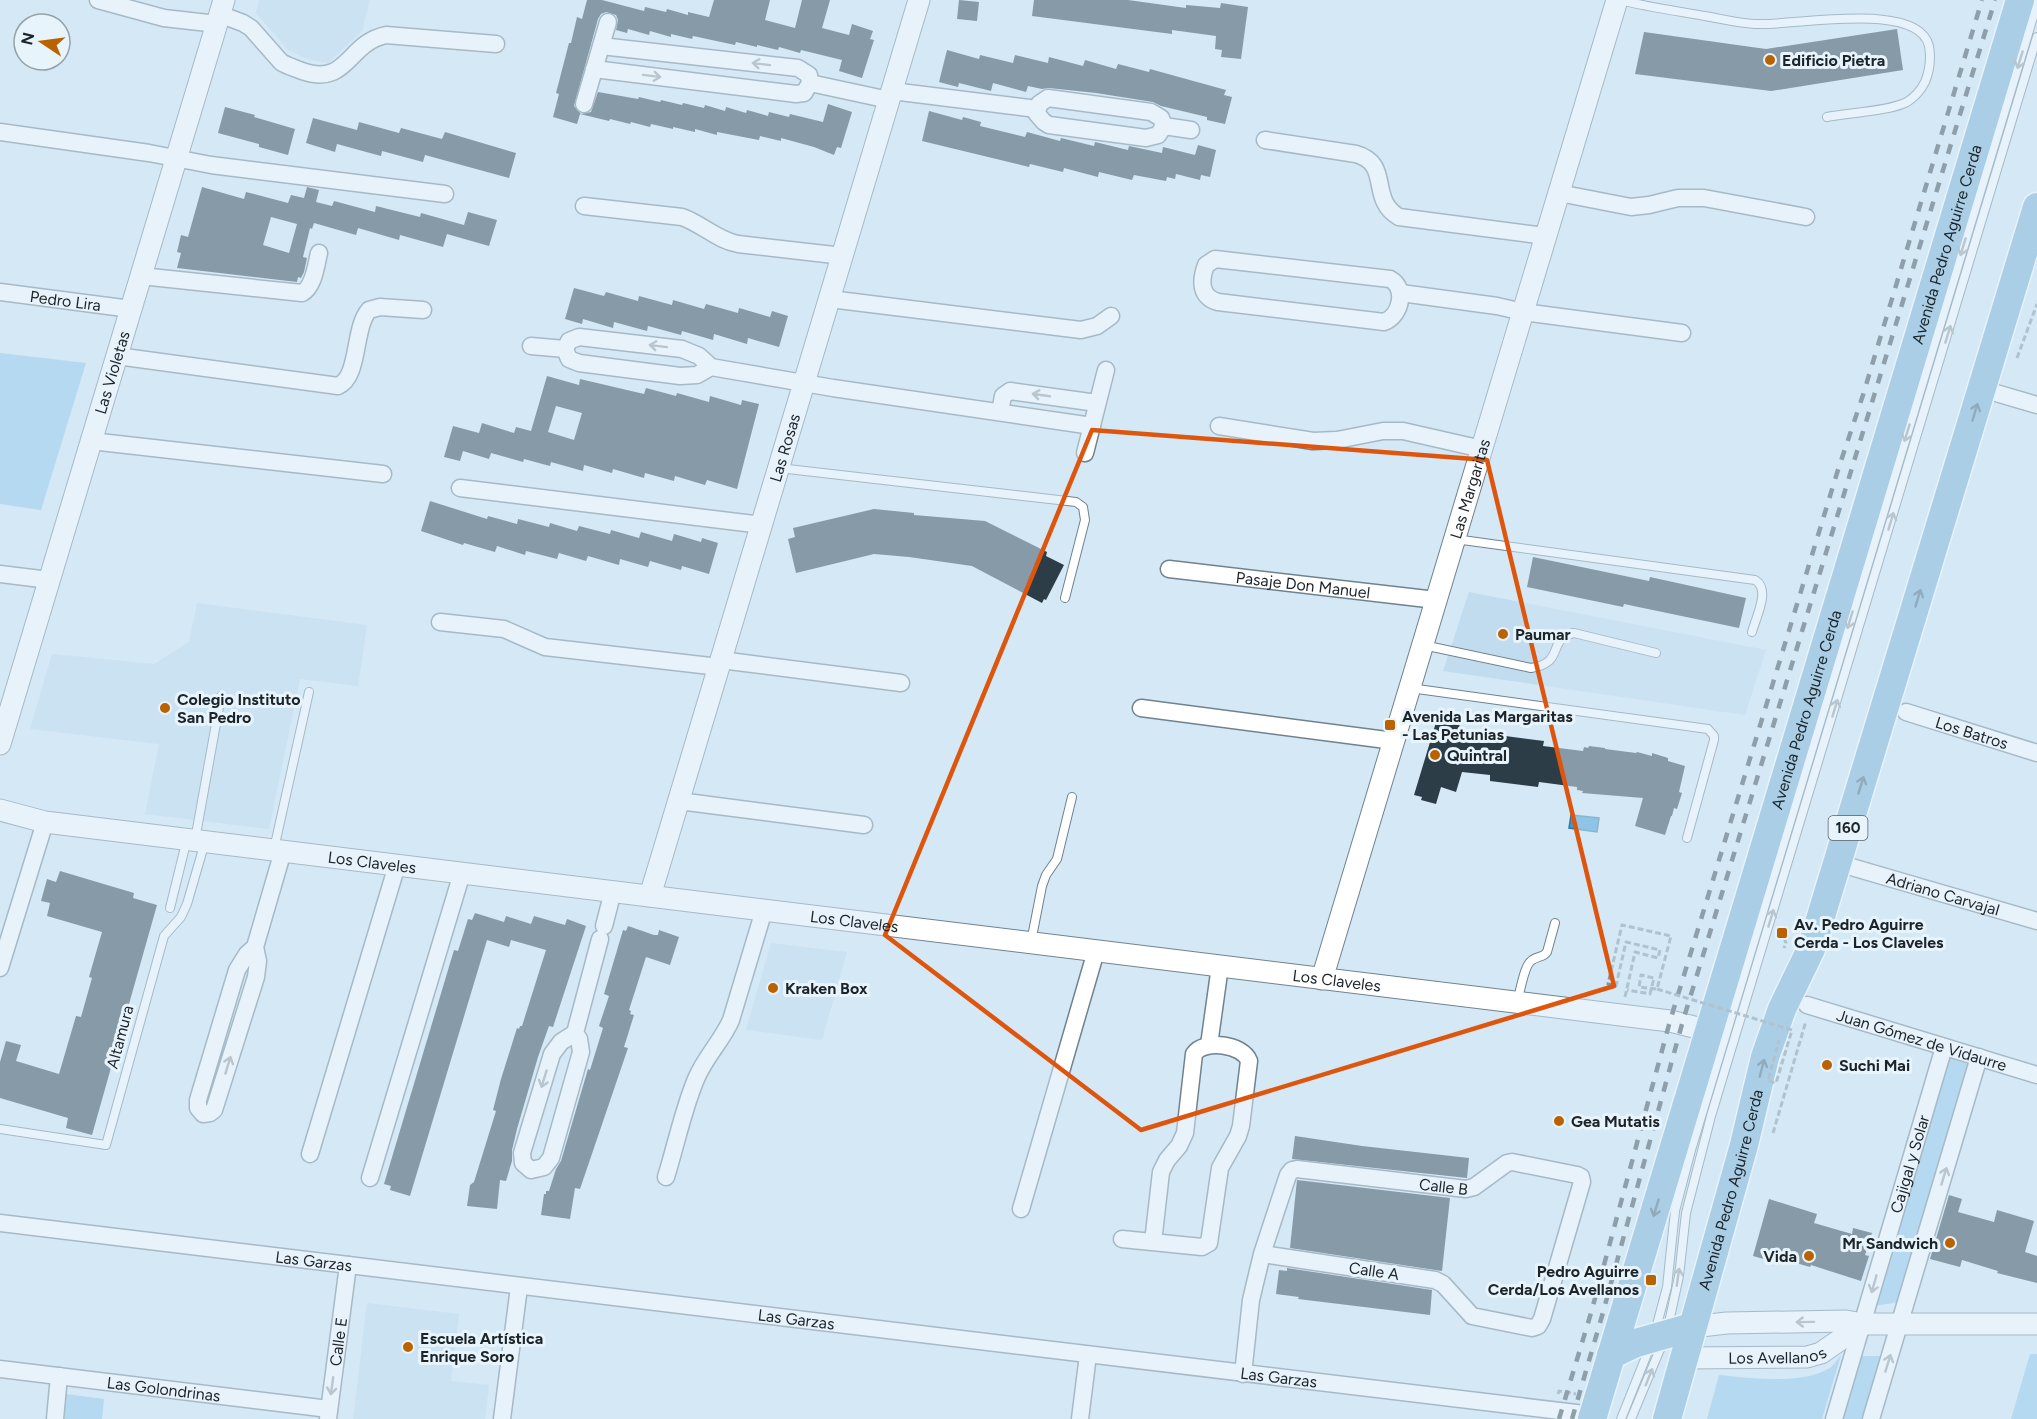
<svg xmlns="http://www.w3.org/2000/svg" width="2037" height="1419" font-family="Figtree,sans-serif">
<style>
.built{fill:#c1dcee}
.green{fill:#91c7ea}
.water{fill:#399cd2;stroke:#30789f;stroke-width:1.5}
.building{fill:#2c3d47;fill-rule:evenodd}
.lines{fill:none;stroke-linecap:round;stroke-linejoin:round}
.service-casing{stroke:#70828e;stroke-width:10}
.minor-casing{stroke:#70828e;stroke-width:19}
.tertiary-casing{stroke:#70828e;stroke-width:23}
.trunk-casing{stroke:#fff;stroke-width:31}
.path{stroke:#86959f;stroke-width:3;stroke-dasharray:6 3;stroke-linecap:butt}
.service{stroke:#fff;stroke-width:8}
.minor{stroke:#fff;stroke-width:16}
.tertiary{stroke:#fff;stroke-width:21}
.trunk{stroke:#76afd2;stroke-width:28}
.rail{stroke:#3d474e;stroke-width:4.5;stroke-dasharray:10 10;stroke-linecap:butt}
.path-bridge{stroke:#86959f;stroke-width:3;stroke-dasharray:6 3;stroke-linecap:butt}
.oneway{stroke:#999c9f}
.oneway2{stroke:#446375}
.marked{fill:none;stroke:#de560d;stroke-width:4.5;stroke-linejoin:round}
.poi-dot{fill:#bb6200;stroke:#e8f4fc;stroke-width:2}
.labels{text-anchor:middle;dominant-baseline:central;stroke-width:6;stroke-linejoin:round;paint-order:stroke}
.shield{fill:#e8f4fc;stroke:#596268;stroke-width:1.5}
.shield-label{font-size:15px;font-weight:bold;fill:#1c2429}
.poi-label{font-size:16px;font-weight:bold;fill:#1c2429;stroke:#e8f4fc;text-anchor:start}
.street-label{font-size:16px;fill:#1c2429;stroke:#e8f4fc}
</style>
<rect width="100%" height="100%" fill="#d4e8f6"/>
<!-- built -->
<g class="built">
<polygon points="259,0 370,0 362,31 328,63 307,59 288,50 256,13"/>
<polygon points="1469,592 1766,650 1745,715 1443,671"/>
<polygon points="197,603 367,625 358,686 300,679 269,829 145,814 159,744 30,729 52,654 154,664 189,642"/>
<polygon points="771,943 847,952 822,1040 746,1030"/>
<polygon points="367,1303 459,1314 451,1381 489,1385 485,1419 353,1419"/>
</g>
<!-- green -->
<g class="green">
<polygon points="0,353 86,363 41,510 0,504"/>
<polygon points="1950,1058 1970,1065 1899,1302 1874,1306"/>
<polygon points="2030,1354 2037,1354 2037,1419 2011,1419"/>
<path d="M1841,1355L1822,1419H1707L1719,1375C1750,1378 1800,1385 1828,1369C1833,1367 1837,1360 1841,1355Z"/>
<polygon points="1861,1356 1882,1356 1863,1419 1842,1419"/>
<polygon points="66,1394 104,1399 102,1419 63,1419"/>
</g>
<!-- water -->
<polygon class="water" points="1571,815 1599,818 1597,832 1569,828"/>
<!-- building -->
<g class="building">
<polygon points="587,0 602,0 644,11 645,7 666,12 667,9 688,15 688,12 709,17 714,0 770,0 765,20 795,28 802,0 830,0 822,28 849,35 852,24 873,31 870,39 874,40 862,78 839,71 842,60 801,50 800,53 779,47 778,50 757,45 757,47 736,42 735,45 693,36 692,39 671,34 671,37 650,31 649,35 628,29 627,33 616,30 618,20 616,15 606,12 601,14 598,19 574,106 581,114 591,112 598,92 638,99 639,97 660,102 661,100 682,105 683,103 704,108 705,105 725,111 726,107 746,113 747,110 768,116 769,112 789,117 790,114 823,122 828,104 852,112 841,148 837,147 834,155 814,147 781,138 781,141 760,136 759,140 717,132 717,135 695,129 695,132 673,127 673,129 651,124 650,127 631,122 630,124 610,119 609,121 580,114 577,124 553,117 559,94 556,93 569,43 571,43 577,17 582,19"/>
<polygon points="959,0 979,2 977,21 957,19"/>
<polygon points="1034,0 1128,0 1186,8 1186,5 1220,8 1221,3 1248,7 1241,59 1221,57 1222,50 1215,49 1216,36 1172,30 1172,34 1032,16"/>
<polygon points="1897,29 1903,70 1771,91 1635,74 1644,32 1766,49"/>
<polygon points="947,50 979,59 980,55 1013,63 1015,55 1048,63 1049,57 1083,66 1085,60 1116,69 1118,64 1149,72 1150,69 1226,90 1224,95 1232,97 1225,124 1207,120 1207,117 1161,106 1153,102 1096,93 1049,88 1042,89 1028,86 1026,92 993,83 991,91 959,83 958,87 939,82"/>
<polygon points="225,107 255,115 254,117 295,129 288,155 259,147 259,144 218,133"/>
<polygon points="929,111 962,120 963,117 981,122 980,126 1025,137 1027,132 1060,141 1061,138 1094,146 1095,142 1128,150 1129,146 1162,153 1163,147 1195,155 1198,145 1216,150 1210,177 1201,175 1200,180 1176,174 1175,179 1167,177 1166,181 1134,175 1132,180 1099,172 1098,177 1064,168 1063,172 1030,164 1029,167 922,141"/>
<polygon points="313,118 357,130 359,122 399,133 401,128 442,139 445,132 516,153 509,178 425,155 423,162 382,151 381,156 337,144 335,152 306,143"/>
<path d="M202,187L244,199L246,192L288,203L291,195L304,198L307,187L319,190L316,202L332,206L334,201L375,212L376,206L420,217L421,213L464,225L468,212L497,220L489,246L447,234L443,247L400,235L399,240L358,228L356,235L314,223L312,229L310,228L303,257L307,258L304,272L301,278L298,277L297,282L177,268L181,253L177,252L181,235L188,237ZM271,217L297,224L289,253L263,245Z"/>
<polygon points="574,288 604,296 606,292 638,301 639,296 672,305 673,300 704,309 706,304 738,313 739,308 770,317 772,311 788,316 779,347 748,338 747,344 714,334 713,340 682,331 681,335 648,326 647,331 614,322 613,328 583,319 582,324 565,319"/>
<path d="M547,376L579,385L580,379L644,394L646,388L676,396L677,393L709,402L710,396L741,405L742,400L759,404L737,489L707,480L705,485L675,476L674,481L645,473L644,478L613,469L612,473L584,465L583,471L551,462L550,466L524,459L523,462L491,453L489,459L463,451L460,461L444,457L453,426L479,433L482,423L514,433L516,427L531,431ZM556,406L582,413L574,440L548,432Z"/>
<polygon points="430,501 487,519 488,516 517,524 518,519 549,527 550,523 577,531 579,526 610,534 611,530 639,538 641,532 672,541 674,534 701,542 702,538 718,543 709,574 682,566 681,570 650,561 648,567 620,559 619,565 588,556 586,561 559,553 557,559 526,551 525,555 497,546 495,552 464,543 463,545 421,531"/>
<polygon points="874,509 914,513 914,515 985,521 1047,552 1046,556 1064,565 1046,600 1044,599 1042,603 972,566 909,557 874,554 796,573 788,539 795,537 793,528"/>
<polygon points="1533,557 1649,581 1650,577 1746,598 1739,628 1624,604 1623,607 1527,587"/>
<polygon points="1445,718 1460,723 1459,728 1498,737 1498,735 1544,741 1543,746 1583,751 1584,747 1588,748 1589,746 1605,748 1605,749 1636,753 1637,752 1652,756 1652,753 1668,758 1668,761 1685,766 1679,792 1682,793 1677,809 1674,808 1672,816 1671,816 1665,835 1635,826 1643,798 1582,793 1583,791 1577,790 1577,787 1539,782 1538,787 1490,781 1490,775 1462,772 1456,792 1441,787 1436,804 1421,800 1422,797 1414,795 1437,719 1444,721"/>
<polygon points="60,871 134,893 133,898 157,905 92,1135 66,1128 68,1118 0,1098 0,1062 6,1041 21,1045 16,1061 59,1074 76,1016 81,1017 92,978 89,977 102,932 47,916 50,903 41,901 47,879 56,882"/>
<polygon points="475,913 504,922 506,916 531,924 534,916 565,925 567,919 586,926 553,1027 549,1026 538,1057 517,1129 512,1150 512,1161 506,1181 500,1180 497,1209 467,1206 470,1185 474,1182 496,1111 493,1110 501,1079 517,1028 519,1029 520,1026 522,1026 546,950 511,940 509,947 487,940 410,1196 390,1190 391,1186 384,1184 454,950 458,951 468,919 472,920"/>
<polygon points="628,926 654,935 658,935 659,930 679,937 670,965 646,957 629,1010 631,1011 630,1014 634,1015 624,1047 628,1048 580,1189 575,1188 570,1219 541,1215 544,1194 546,1194 546,1191 549,1191 556,1169 561,1161 588,1069 590,1070 603,1028 599,1026 609,996 604,994 623,930 626,931"/>
<polygon points="1295,1136 1362,1146 1469,1158 1467,1178 1292,1159"/>
<polygon points="1297,1180 1450,1198 1442,1271 1290,1248"/>
<polygon points="1949,1195 1962,1199 1958,1212 1994,1222 1997,1210 2034,1221 2025,1252 2037,1256 2037,1283 1997,1273 1998,1271 1962,1260 1960,1267 1930,1259"/>
<polygon points="1769,1199 1817,1214 1814,1223 1852,1234 1853,1228 1872,1233 1865,1255 1869,1256 1861,1281 1811,1265 1810,1267 1772,1256 1771,1261 1753,1256"/>
<polygon points="1287,1268 1432,1290 1430,1315 1298,1299 1299,1297 1276,1294 1279,1270 1287,1271"/>
</g>
<g class="lines">
<!-- service casing -->
<g class="service-casing">
<g id="service">
<path d="M1620,0C1648,7 1677,11 1705,16C1722,19 1738,23 1755,24C1795,26 1918,0 1929,46C1931,58 1930,70 1925,82C1921,90 1915,97 1907,102C1890,111 1848,113 1827,117"/>
<polyline points="779,468 1076,502 1083,507 1085,520 1065,598"/>
<path d="M1455,539L1755,580C1771,589 1756,617 1752,632"/>
<path d="M1423,645L1531,668C1566,663 1546,639 1574,633L1656,653"/>
<polyline points="1410,688 1708,729 1714,736 1714,740 1687,838"/>
<polyline points="195,840 221,696"/>
<polyline points="274,849 309,692"/>
<polyline points="170,908 187,839"/>
<polyline points="1031,942 1042,886 1046,875 1057,859 1072,797"/>
<path d="M1517,1002C1520,993 1524,966 1531,961C1536,956 1543,958 1547,952L1555,923"/>
<polyline points="0,1129 106,1145 164,936 181,917 187,904 205,842"/>
<polyline points="1668,1327 1679,1276 1686,1213 1711,1116 2037,37"/>
<polyline points="1655,1332 1667,1287 1675,1211 1691,1150 2037,4"/>
<polyline points="1621,1419 1651,1344"/>
<polyline points="1631,1419 1663,1342"/>
</g>
</g>
<!-- minor casing -->
<g class="minor-casing">
<g id="minor">
<polyline points="98,0 164,18 217,24"/>
<path d="M219,14L243,23L251,28L281,62C287,66 295,68 302,71C348,87 347,43 386,35L496,44"/>
<polyline points="594,69 796,94 804,93 810,83 809,75 798,68 601,46"/>
<polyline points="810,83 889,100"/>
<polyline points="892,91 1037,109"/>
<polygon points="1048,98 1151,112 1161,118 1164,126 1158,135 1146,138 1049,125 1044,122 1037,114 1039,104"/>
<polyline points="584,104 608,22"/>
<polyline points="1164,126 1191,130"/>
<polyline points="0,132 149,153 211,165 445,194"/>
<path d="M1265,140L1356,154C1392,164 1368,199 1399,217L1545,236"/>
<polyline points="1559,193 1631,207 1649,205 1678,198 1704,198 1806,217"/>
<path d="M584,206L682,217C702,224 717,240 738,244L843,256"/>
<path d="M1215,259L1390,279C1407,288 1401,316 1384,322L1218,302C1200,297 1200,281 1206,265Z"/>
<path d="M141,276L302,293C314,287 316,265 319,253"/>
<path id="s1" d="M0,292L131,309"/>
<polyline points="1401,293 1497,306 1523,312 1682,333"/>
<polyline points="830,299 1081,330 1097,326 1111,316"/>
<polyline points="531,346 565,349"/>
<path d="M117,356L338,386C360,377 353,328 369,310L380,307L423,310"/>
<polyline points="711,367 697,375 680,376 579,363 569,359 565,349 569,341 579,337 682,349 699,356 711,367 833,388 1092,426"/>
<polyline points="1996,393 2037,405"/>
<polyline points="1000,412 1003,396 1010,391 1097,403"/>
<polyline points="1219,426 1313,441 1337,440 1383,431 1403,431 1482,449"/>
<polyline points="91,441 383,474"/>
<polyline points="1085,453 1106,370"/>
<polyline points="460,488 762,525"/>
<path id="s2" d="M1169,569L1436,600"/>
<polyline points="0,574 49,580"/>
<polyline points="440,622 504,629 545,647 719,667"/>
<polyline points="721,660 901,683"/>
<polyline points="1141,708 1394,741"/>
<path id="s3" d="M1906,712L2037,753"/>
<polyline points="679,801 864,825"/>
<path id="s4" d="M1848,866L2037,921"/>
<polyline points="604,926 613,891"/>
<polyline points="255,947 258,961 256,977 214,1110 210,1113 203,1114 198,1108 198,1100 237,970 247,954 255,947 283,851"/>
<polyline points="0,968 45,822"/>
<path id="s5" d="M1807,1005L2037,1075"/>
<polyline points="575,1033 561,1042 552,1054 522,1153 523,1163 531,1170 544,1167 551,1158 581,1052 579,1039 575,1033 600,939"/>
<polyline points="1209,1045 1220,966"/>
<polyline points="310,1154 397,865"/>
<path d="M666,1177C676,1145 683,1110 696,1079C705,1057 722,1041 731,1020L764,910"/>
<polyline points="370,1178 462,873"/>
<polyline points="1021,1209 1096,951"/>
<path id="s6" d="M0,1223L1593,1415"/>
<path d="M1122,1239L1202,1247L1209,1243L1220,1168L1238,1136L1241,1126L1249,1061C1243,1044 1204,1039 1194,1054L1185,1133L1179,1146L1167,1160L1161,1172L1153,1242"/>
<path id="s7" d="M0,1369L329,1409"/>
<path id="s8" d="M1243,1374L1251,1300L1262,1254L1288,1175L1292,1170L1297,1169L1466,1189L1474,1187L1507,1163L1512,1162L1577,1175L1581,1177L1582,1182L1542,1319L1538,1326L1532,1328L1472,1316L1443,1284L1435,1280L1262,1254"/>
<polyline points="55,1419 59,1376"/>
<path id="s9" d="M328,1419L348,1265"/>
<polyline points="502,1419 519,1287"/>
<polyline points="1080,1419 1088,1355"/>
<path id="s10" d="M1834,1419L1944,1047"/>
<polyline points="1871,1419 1979,1057"/>
</g>
</g>
<!-- tertiary casing -->
<g class="tertiary-casing">
<g id="tertiary">
<path id="s11" d="M0,744L224,0"/>
<path id="s12" d="M0,810L45,822L1645,1018L1670,1021L1710,1031"/>
<path id="s13" d="M650,896L919,0"/>
<path id="s14" d="M1322,979L1617,0"/>
<polyline points="1692,1327 1727,1323 1846,1321 1863,1324 2037,1324"/>
<path id="s15" d="M1683,1358L1807,1357L1821,1353L1863,1324"/>
</g>
</g>
<!-- trunk casing -->
<g class="trunk-casing">
<g id="trunk">
<polyline points="1611,1355 1636,1343 1692,1327"/>
<path id="s16" d="M1592,1419L2020,0"/>
<path id="s17" d="M1667,1419L1744,1145L1765,1057L1782,1009L1811,949L2037,207"/>
</g>
</g>
<!-- path -->
<g class="path">
<polyline points="2017,358 2037,304"/>
<polyline points="1778,932 1782,933 1786,943 1784,948"/>
<polyline points="1625,997 1635,952 1658,958 1660,950 1626,942 1616,986 1608,984 1622,925 1671,936 1657,989 1639,987 1641,975 1654,978 1650,994 1627,990"/>
<polyline points="1773,1133 1806,1021"/>
<polyline points="1558,1394 1559,1391 1576,1394"/>
</g>
<!-- service -->
<use href="#service" class="service"/>
<!-- minor -->
<use href="#minor" class="minor"/>
<!-- tertiary -->
<use href="#tertiary" class="tertiary"/>
<!-- trunk -->
<use href="#trunk" class="trunk"/>
<!-- rail -->
<g class="rail">
<polyline points="1559,1419 1591,1313 1670,1021 1837,473 1863,395 1982,0"/>
<polyline points="1572,1419 1602,1316 1682,1024 1995,0"/>
</g>
<!-- path-bridge -->
<polyline class="path-bridge" points="1657,989 1792,1030 1776,1083 1768,1081 1779,1040"/>
</g>
<!-- one-way arrows -->
<defs><path id="oneway-shaft" d="M-6 0H5M1.5-3L5.5 0L1.5 3" fill="none" stroke-width="1.6" stroke-linecap="round" stroke-linejoin="round" transform="scale(1.5)"/></defs>
<g class="oneway">
<use href="#oneway-shaft" transform="translate(2020 60) rotate(107)"/>
<use href="#oneway-shaft" transform="translate(761 64) rotate(-173)"/>
<use href="#oneway-shaft" transform="translate(652 76) rotate(7)"/>
<use href="#oneway-shaft" transform="translate(1963 247) rotate(107)"/>
<use href="#oneway-shaft" transform="translate(1948 334) rotate(-73)"/>
<use href="#oneway-shaft" transform="translate(658 346) rotate(-173)"/>
<use href="#oneway-shaft" transform="translate(1041 395) rotate(-172)"/>
<use href="#oneway-shaft" transform="translate(1907 433) rotate(107)"/>
<use href="#oneway-shaft" transform="translate(1891 521) rotate(-73)"/>
<use href="#oneway-shaft" transform="translate(1850 620) rotate(107)"/>
<use href="#oneway-shaft" transform="translate(1835 708) rotate(-73)"/>
<use href="#oneway-shaft" transform="translate(1771 918) rotate(-73)"/>
<use href="#oneway-shaft" transform="translate(228 1065) rotate(-73)"/>
<use href="#oneway-shaft" transform="translate(544 1079) rotate(107)"/>
<use href="#oneway-shaft" transform="translate(1944 1176) rotate(-73)"/>
<use href="#oneway-shaft" transform="translate(1678 1277) rotate(-82)"/>
<use href="#oneway-shaft" transform="translate(1874 1284) rotate(106)"/>
<use href="#oneway-shaft" transform="translate(1805 1322) rotate(179)"/>
<use href="#oneway-shaft" transform="translate(1888 1363) rotate(-73)"/>
<use href="#oneway-shaft" transform="translate(1649 1377) rotate(-68)"/>
<use href="#oneway-shaft" transform="translate(332 1386) rotate(98)"/>
</g>
<g class="oneway2">
<use href="#oneway-shaft" transform="translate(1975 412) rotate(-73)"/>
<use href="#oneway-shaft" transform="translate(1918 598) rotate(-73)"/>
<use href="#oneway-shaft" transform="translate(1861 785) rotate(-73)"/>
<use href="#oneway-shaft" transform="translate(1762 1068) rotate(-75)"/>
<use href="#oneway-shaft" transform="translate(1656 1208) rotate(107)"/>
</g>
<!-- marked area -->
<path d="M0 0H2037V1419H0ZM1092,430L1487,460L1614,986L1141,1130L885,935Z" fill="#d4e8f6" fill-opacity=".55" fill-rule="evenodd"/>
<path class="marked" d="M1092,430L1487,460L1614,986L1141,1130L885,935Z"/>
<!-- markers -->
<g class="poi-dot">
<circle cx="1770" cy="60" r="6"/>
<circle cx="1503" cy="634" r="6"/>
<circle cx="165" cy="708" r="6"/>
<rect x="1384" y="719" width="12" height="12" rx="3"/>
<circle cx="1435" cy="755" r="6"/>
<rect x="1776" y="927" width="12" height="12" rx="3"/>
<circle cx="773" cy="988" r="6"/>
<circle cx="1827" cy="1065" r="6"/>
<circle cx="1559" cy="1121" r="6"/>
<circle cx="1950" cy="1243" r="6"/>
<circle cx="1809" cy="1256" r="6"/>
<rect x="1645" y="1274" width="12" height="12" rx="3"/>
<circle cx="408" cy="1347" r="6"/>
</g>
<g class="labels">
<!-- shield labels -->
<rect class="shield" x="1828.5" y="816" width="39" height="24" rx="4.5"/>
<g class="shield-label">
<text x="1848" y="828">160</text>
</g>
<!-- poi labels -->
<g class="poi-label">
<text x="1782" y="60">Edificio Pietra</text>
<text x="1515" y="634">Paumar</text>
<text x="177" y="699">Colegio Instituto<tspan x="177" dy="18">San Pedro</tspan></text>
<text x="1402" y="716">Avenida Las Margaritas<tspan x="1402" dy="18">- Las Petunias</tspan></text>
<text x="1447" y="755">Quintral</text>
<text x="1794" y="924">Av. Pedro Aguirre<tspan x="1794" dy="18">Cerda - Los Claveles</tspan></text>
<text x="785" y="988">Kraken Box</text>
<text x="1839" y="1065">Suchi Mai</text>
<text x="1571" y="1121">Gea Mutatis</text>
<text x="1938" y="1243" text-anchor="end">Mr Sandwich</text>
<text x="1797" y="1256" text-anchor="end">Vida</text>
<text x="1639" y="1271" text-anchor="end">Pedro Aguirre<tspan x="1639" dy="18">Cerda/Los Avellanos</tspan></text>
<text x="420" y="1338">Escuela Artística<tspan x="420" dy="18">Enrique Soro</tspan></text>
</g>
<!-- street labels -->
<g class="street-label">
<text stroke="none"><textPath href="#s16" startOffset="1227">Avenida Pedro Aguirre Cerda</textPath></text>
<text stroke="none"><textPath href="#s1" startOffset="66">Pedro Lira</textPath></text>
<text stroke="none"><textPath href="#s11" startOffset="388">Las Violetas</textPath></text>
<text stroke="none"><textPath href="#s13" startOffset="468">Las Rosas</textPath></text>
<text stroke="none"><textPath href="#s14" startOffset="512">Las Margaritas</textPath></text>
<text stroke="none"><textPath href="#s2" startOffset="135">Pasaje Don Manuel</textPath></text>
<text stroke="none"><textPath href="#s16" startOffset="741">Avenida Pedro Aguirre Cerda</textPath></text>
<text stroke="none"><textPath href="#s3" startOffset="69">Los Batros</textPath></text>
<text stroke="none"><textPath href="#s12" startOffset="376">Los Claveles</textPath></text>
<text stroke="none"><textPath href="#s4" startOffset="99">Adriano Carvajal</textPath></text>
<text stroke="none"><textPath href="#s12" startOffset="862">Los Claveles</textPath></text>
<text stroke="none"><textPath href="#s12" startOffset="1348">Los Claveles</textPath></text>
<text transform="translate(120 1037) rotate(-75)">Altamura</text>
<text stroke="none"><textPath href="#s5" startOffset="120">Juan Gómez de Vidaurre</textPath></text>
<text stroke="none"><textPath href="#s10" startOffset="266">Cajigal y Solar</textPath></text>
<text stroke="none"><textPath href="#s8" startOffset="364">Calle B</textPath></text>
<text stroke="none"><textPath href="#s17" startOffset="238">Avenida Pedro Aguirre Cerda</textPath></text>
<text stroke="none"><textPath href="#s6" startOffset="316">Las Garzas</textPath></text>
<text transform="translate(1374 1271) rotate(8)">Calle A</text>
<text stroke="none"><textPath href="#s6" startOffset="802">Las Garzas</textPath></text>
<text stroke="none"><textPath href="#s9" startOffset="78">Calle E</textPath></text>
<text stroke="none"><textPath href="#s15" startOffset="94">Los Avellanos</textPath></text>
<text stroke="none"><textPath href="#s6" startOffset="1288">Las Garzas</textPath></text>
<text stroke="none"><textPath href="#s7" startOffset="165">Las Golondrinas</textPath></text>
</g>
</g>
<!-- north arrow -->
<g transform="translate(42 42) rotate(283)"><circle r="28" fill="#e8f4fc" stroke="#96a1a8" stroke-width="1.5"/>
<path d="M0-4.5L10 22L0 15L-10 22Z" fill="#bb6200"/>
<text y="-9" font-size="16" font-weight="bold" text-anchor="middle" fill="#1c2429">N</text>
</g>
</svg>
